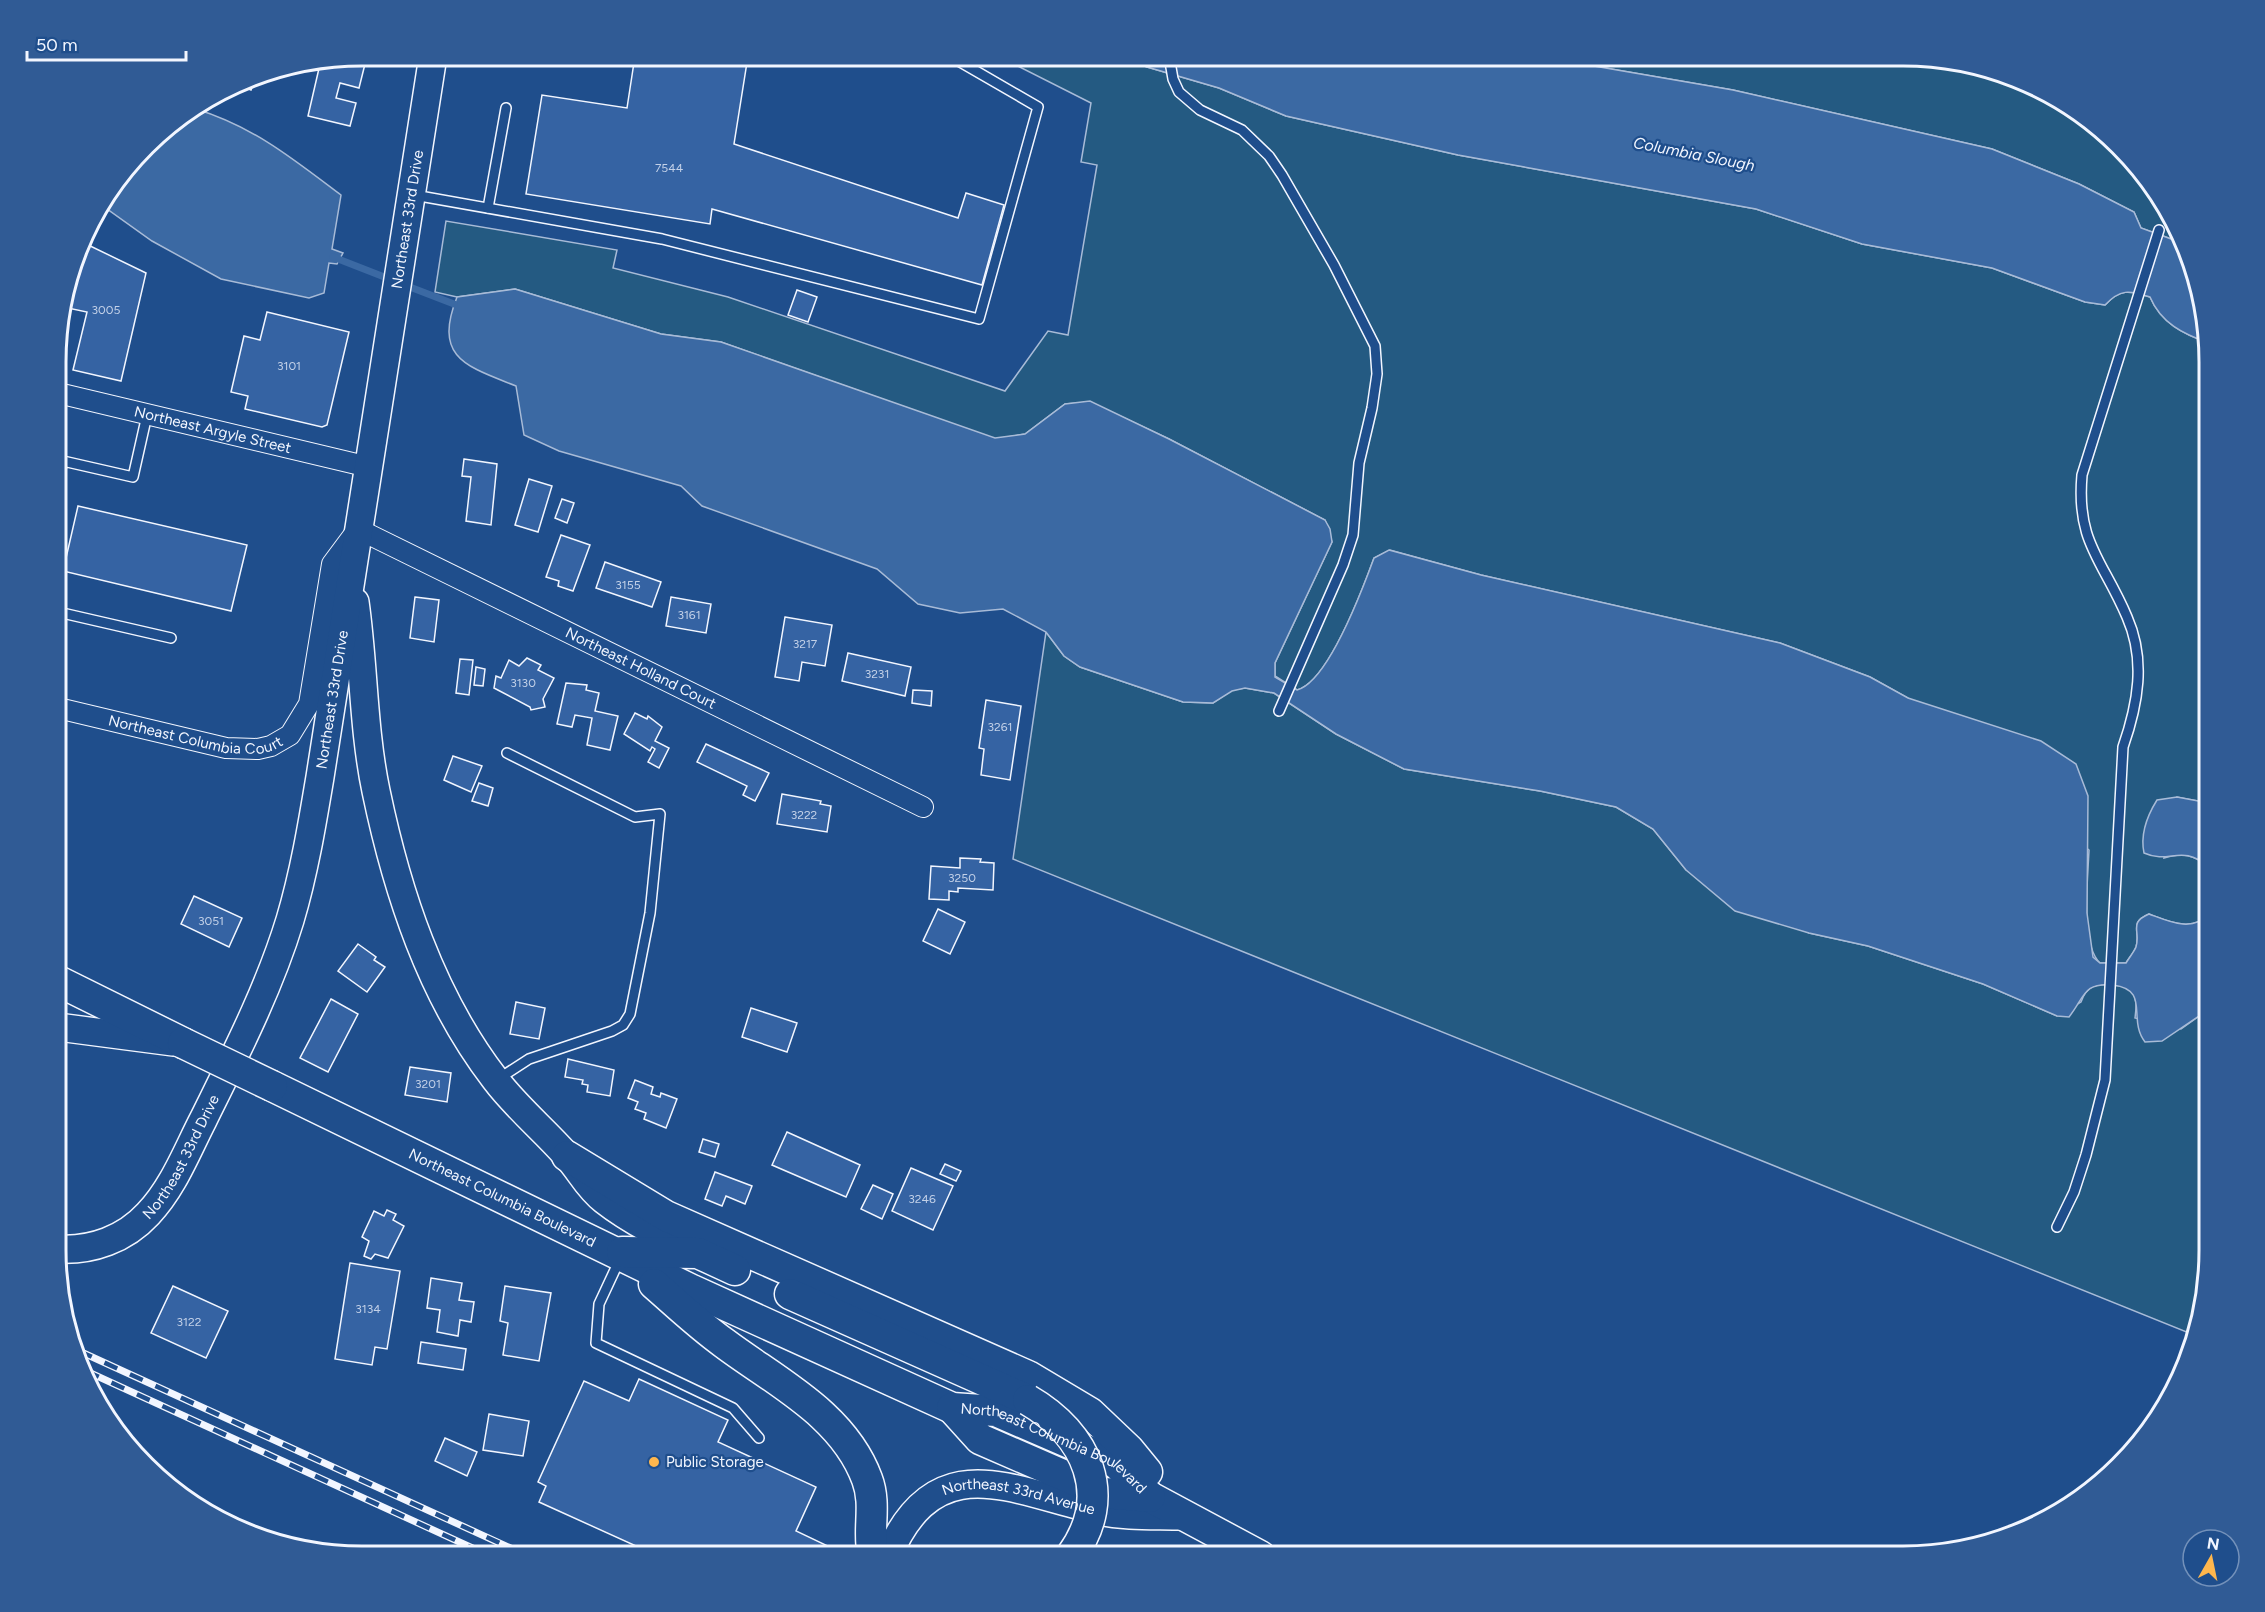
<svg xmlns="http://www.w3.org/2000/svg" width="2265" height="1612" font-family="Figtree,sans-serif">
<style>
.green{fill:#245a82;stroke:#a8bbd7;stroke-width:1.5}
.water{fill:#3b69a3;stroke:#a8bbd7;stroke-width:1.5}
.lines{fill:none;stroke-linecap:round;stroke-linejoin:round}
.stream{stroke:#3b69a3;stroke-width:7}
.building{fill:#3563a3;stroke:#f2f6ff;stroke-width:1.5}
.service-casing{stroke:#f2f6ff;stroke-width:12}
.minor-casing{stroke:#f2f6ff;stroke-width:22}
.secondary-casing{stroke:#f2f6ff;stroke-width:30}
.primary-casing{stroke:#f2f6ff;stroke-width:33}
.service{stroke:#1f4e8c;stroke-width:9}
.minor{stroke:#1f4e8c;stroke-width:20}
.secondary{stroke:#1f4e8c;stroke-width:27}
.primary{stroke:#1f4e8c;stroke-width:30}
.rail-casing{stroke:#f2f6ff;stroke-width:7}
.rail{stroke:#1f4e8c;stroke-width:4.5;stroke-dasharray:14;stroke-linecap:butt}
.primary-bridge-casing{stroke:#f2f6ff;stroke-width:33;stroke-linecap:butt}
.primary-bridge{stroke:#1f4e8c;stroke-width:30}
.poi-dot{fill:#ffb74d;stroke:#1f4e8c;stroke-width:2}
.labels{text-anchor:middle;dominant-baseline:central;stroke-width:4.5;stroke-linejoin:round;paint-order:stroke}
.number-label{font-size:12px;fill:#c3d1e8}
.street-label{font-size:15px;fill:#f2f6ff;stroke:#1f4e8c}
.poi-label{font-size:15px;fill:#f2f6ff;stroke:#1f4e8c;text-anchor:start}
.water-label{font-size:16px;font-style:italic;fill:#f2f6ff;stroke:#1f4e8c}
.rim{fill:none;stroke:#f2f6ff;stroke-width:3}
</style>
<rect width="100%" height="100%" fill="#1f4e8c"/>
<!-- green -->
<g class="green">
<path d="M998,56H1119L1147,67L1219,88L1286,116L1458,155L1756,209L1862,244L1992,268L2085,302L2105,305C2120,289 2129,290 2150,297C2161,323 2183,334 2209,343V803L2177,797L2164,858C2183,852 2194,855 2209,867V914C2192,933 2168,921 2149,914C2128,923 2141,931 2136,947C2134,952 2129,958 2126,963H2100C2080,944 2088,877 2089,850L1908,698L1870,677L1780,643L1481,575L1390,550L1374,558C1363,588 1328,682 1297,690L1275,676V663L1332,542L1325,520L1169,439L1090,402L1065,404L1025,434L995,439L721,342L661,334L515,289L457,297L435,292L446,221L617,250L613,268L728,297L1005,391L1048,331L1068,335L1097,165L1081,162L1091,103Z"/>
<polygon points="1536,56 1923,56 2020,79 2090,119 2146,175 2179,232 2174,240 2141,228 2134,212 2079,184 1992,149 1733,90"/>
<path d="M1046,632L1064,656L1080,667L1183,702L1213,703L1232,690L1245,688L1274,693L1336,734L1404,769L1540,791L1616,807L1653,829L1686,870L1809,933L1868,946L1983,984L2057,1016L2081,1002C2087,985 2097,983 2114,985C2120,986 2127,986 2131,991C2138,999 2136,1009 2135,1018L2181,1029L2202,1014L2209,1016V1270L2194,1335L1013,859Z"/>
</g>
<!-- water -->
<g class="water">
<path d="M1119,56H1536L1733,90L1992,149L2079,184L2134,212L2141,228L2174,240L2179,232L2209,343C2183,334 2161,323 2150,297C2129,290 2120,289 2105,305L2085,302L1992,268L1862,244L1756,209L1458,155L1286,116L1219,88L1147,67Z"/>
<path d="M196,109C254,127 292,158 341,195L332,249L343,253L337,264L329,263L324,293L309,298L221,279L152,241L103,206L160,132Z"/>
<path d="M515,289L661,334L721,342L995,438L1025,434L1065,404L1090,401L1169,439L1325,520L1330,529L1332,542L1275,663V677L1297,690C1328,682 1363,588 1374,558L1389,550L1481,575L1780,643L1870,677L1908,698L2041,741L2076,764L2088,796L2087,913L2093,957L2100,963H2126C2129,958 2134,952 2136,947C2141,931 2128,923 2149,914C2168,921 2192,933 2209,914V1016L2202,1014L2162,1041L2145,1042C2127,1019 2151,990 2113,985C2083,982 2085,997 2069,1017L2057,1016L1983,984L1868,946L1809,933L1735,911L1686,870L1653,829L1616,807L1540,791L1404,769L1336,734L1274,693L1245,688L1232,691L1213,703L1183,702L1080,667L1064,656L1046,632L1003,609L960,613L918,604L877,569L702,506L681,486L559,451L524,435L516,386C466,366 433,358 457,297Z"/>
<path d="M2177,797L2209,803V867C2180,843 2171,865 2144,853C2140,834 2147,816 2157,800Z"/>
</g>
<g class="lines">
<!-- stream -->
<g class="stream">
<polyline points="333,257 392,280"/>
<polyline points="402,284 454,304"/>
</g>
</g>
<!-- building -->
<g class="building">
<polygon points="358,56 357,62 365,64 359,88 340,83 336,98 356,103 350,126 308,116 320,64"/>
<polygon points="635,56 748,56 734,144 958,218 966,193 1004,205 982,285 712,209 710,224 526,194 542,95 627,108"/>
<polygon points="256,77 251,90 236,84 245,79"/>
<polygon points="82,242 146,273 121,381 73,370 87,312 63,307"/>
<polygon points="797,290 817,297 808,322 788,315"/>
<polygon points="267,312 349,332 327,425 322,427 245,409 248,396 231,392 244,336 260,340"/>
<polygon points="464,459 497,464 491,525 466,521 471,477 462,476"/>
<polygon points="529,479 552,486 538,532 515,525"/>
<polygon points="562,499 574,503 567,523 555,518"/>
<polygon points="78,506 247,545 231,611 63,571"/>
<polygon points="561,535 590,545 573,591 558,586 559,581 546,577"/>
<polygon points="605,562 661,582 652,607 596,588"/>
<polygon points="415,597 439,600 434,642 410,638"/>
<polygon points="671,597 711,604 706,633 666,626"/>
<polygon points="785,617 832,625 825,666 802,662 799,681 775,677"/>
<polygon points="848,653 911,667 905,696 842,681"/>
<polygon points="527,658 541,665 538,670 554,678 543,699 545,707 531,710 530,707 494,688 496,676 501,678 509,660 519,666"/>
<polygon points="460,659 473,660 469,695 456,693"/>
<polygon points="476,667 485,669 483,686 474,685"/>
<polygon points="566,683 587,685 586,690 599,693 595,711 618,716 610,750 587,745 592,718 575,715 572,727 557,724"/>
<polygon points="913,690 932,691 931,706 912,703"/>
<polygon points="986,700 1021,706 1010,780 981,775 984,749 979,748"/>
<polygon points="635,713 647,719 648,716 662,727 655,741 669,748 659,768 648,762 655,749 652,747 650,751 624,734"/>
<polygon points="706,744 769,773 755,801 743,795 747,786 697,762"/>
<polygon points="453,756 482,766 471,792 444,780"/>
<polygon points="479,783 493,788 488,806 472,801"/>
<polygon points="782,794 821,801 820,804 831,806 827,832 777,824"/>
<polygon points="960,858 981,859 980,862 994,863 993,890 958,888 958,892 949,891 949,900 929,899 931,866 960,868"/>
<polygon points="194,896 242,918 229,947 181,924"/>
<polygon points="938,909 965,922 950,954 923,941"/>
<polygon points="358,944 376,957 374,960 385,967 367,992 338,971"/>
<polygon points="331,999 358,1014 328,1072 300,1058"/>
<polygon points="516,1002 545,1008 539,1039 510,1034"/>
<polygon points="751,1008 797,1023 787,1052 742,1037"/>
<polygon points="568,1059 614,1070 610,1096 587,1092 588,1085 582,1084 583,1080 565,1077"/>
<polygon points="410,1067 451,1073 447,1102 405,1095"/>
<polygon points="635,1080 653,1087 651,1094 660,1097 661,1093 677,1099 666,1128 644,1119 646,1113 635,1109 638,1102 628,1098"/>
<polygon points="787,1132 860,1165 846,1197 772,1165"/>
<polygon points="703,1139 719,1144 715,1157 699,1152"/>
<polygon points="945,1164 961,1171 956,1181 940,1174"/>
<polygon points="911,1168 953,1186 933,1230 892,1211"/>
<polygon points="715,1172 752,1186 745,1204 726,1196 722,1206 705,1199"/>
<polygon points="873,1185 893,1194 882,1219 861,1209"/>
<polygon points="387,1210 396,1214 393,1220 404,1226 388,1258 375,1254 371,1259 364,1256 369,1241 362,1237 374,1211 384,1216"/>
<polygon points="350,1263 400,1271 387,1349 375,1347 372,1365 335,1359"/>
<polygon points="431,1278 462,1283 459,1300 474,1302 471,1322 460,1320 458,1336 437,1332 440,1310 427,1308"/>
<polygon points="173,1286 228,1311 206,1358 151,1333"/>
<polygon points="505,1286 551,1293 539,1361 503,1355 508,1323 500,1321"/>
<polygon points="421,1342 466,1349 463,1370 418,1363"/>
<polygon points="639,1379 728,1420 718,1442 816,1487 796,1531 832,1548 828,1556 658,1556 539,1502 546,1486 538,1482 584,1381 629,1401"/>
<polygon points="489,1414 529,1421 523,1456 483,1450"/>
<polygon points="445,1438 477,1452 467,1476 435,1461"/>
</g>
<g class="lines">
<!-- service casing -->
<g class="service-casing">
<g id="service">
<polyline points="1169,56 1173,79 1179,92 1200,110 1242,130 1269,156 1282,175 1334,265 1375,346 1377,374 1372,408 1359,463 1353,535 1343,565 1279,711"/>
<polyline points="414,195 662,239 979,319 1038,107 950,56"/>
<polyline points="488,208 506,108"/>
<polyline points="58,480 63,461 133,477 147,415"/>
<polyline points="58,612 171,638"/>
<polyline points="498,1079 529,1059 612,1031 623,1025 630,1014 650,913 660,814 635,817 507,753"/>
<path d="M2057,1227L2074,1192L2086,1155L2105,1080L2123,747C2138,704 2146,660 2127,617C2103,560 2076,543 2082,475L2159,230"/>
<polyline points="620,1259 599,1304 596,1343 733,1408 759,1438"/>
</g>
</g>
<!-- minor casing -->
<g class="minor-casing">
<g id="minor">
<path id="s1" d="M58,393L369,467"/>
<path id="s2" d="M58,708L226,748L258,749L271,746L290,735L309,704L332,564L358,529L923,807"/>
</g>
</g>
<!-- secondary casing -->
<g class="secondary-casing">
<g id="secondary">
<path d="M355,602C364,665 363,729 376,791C397,892 431,996 495,1079C516,1107 543,1129 566,1155C580,1170 587,1187 604,1200C632,1222 666,1238 698,1253"/>
<polyline points="58,1027 173,1042"/>
<path id="s3" d="M58,1249C92,1251 125,1239 148,1214C173,1188 187,1151 203,1120C235,1055 269,989 290,920C304,873 312,825 320,777L433,56"/>
<path id="s4" d="M888,1556C936,1444 1011,1491 1100,1511C1127,1517 1155,1515 1183,1516"/>
</g>
</g>
<!-- primary casing -->
<g class="primary-casing">
<g id="primary">
<polyline points="58,981 183,1043"/>
<path id="s5" d="M272,1086L692,1290L952,1408L996,1411L1116,1463L1150,1497L1260,1556"/>
<polyline points="567,1156 666,1216 1028,1376 1090,1413 1129,1450 1147,1472"/>
<polyline points="622,1252 698,1253 735,1270"/>
<path d="M654,1284C677,1304 699,1325 724,1343C776,1382 843,1414 867,1479C877,1505 867,1531 873,1556"/>
<polyline points="790,1294 1028,1400"/>
<polyline points="952,1408 980,1439 1104,1493 1150,1497"/>
</g>
</g>
<!-- service -->
<use href="#service" class="service"/>
<!-- minor -->
<use href="#minor" class="minor"/>
<!-- secondary -->
<use href="#secondary" class="secondary"/>
<!-- primary -->
<use href="#primary" class="primary"/>
<!-- rail casing -->
<g class="rail-casing">
<g id="rail">
<polyline points="79,1351 528,1556"/>
<polyline points="86,1371 490,1556"/>
</g>
</g>
<!-- rail -->
<use href="#rail" class="rail"/>
<!-- primary-bridge casing -->
<g class="primary-bridge-casing">
<g id="primary-bridge">
<polyline points="183,1043 272,1086"/>
<path d="M1028,1400C1087,1434 1115,1496 1071,1556"/>
</g>
</g>
<!-- primary-bridge -->
<use href="#primary-bridge" class="primary-bridge"/>
</g>
<!-- markers -->
<circle class="poi-dot" cx="654" cy="1462" r="6"/>
<g class="labels">
<!-- number labels -->
<g class="number-label">
<text x="669" y="168">7544</text>
<text x="106" y="310">3005</text>
<text x="289" y="366">3101</text>
<text x="628" y="585">3155</text>
<text x="689" y="615">3161</text>
<text x="805" y="644">3217</text>
<text x="877" y="674">3231</text>
<text x="523" y="683">3130</text>
<text x="1000" y="727">3261</text>
<text x="804" y="815">3222</text>
<text x="962" y="878">3250</text>
<text x="211" y="921">3051</text>
<text x="428" y="1084">3201</text>
<text x="922" y="1199">3246</text>
<text x="368" y="1309">3134</text>
<text x="189" y="1322">3122</text>
</g>
<!-- street labels -->
<g class="street-label">
<text stroke="none"><textPath href="#s3" startOffset="1138">Northeast 33rd Drive</textPath></text>
<text stroke="none"><textPath href="#s1" startOffset="159">Northeast Argyle Street</textPath></text>
<text stroke="none"><textPath href="#s2" startOffset="777">Northeast Holland Court</textPath></text>
<text stroke="none"><textPath href="#s3" startOffset="652">Northeast 33rd Drive</textPath></text>
<text stroke="none"><textPath href="#s2" startOffset="141">Northeast Columbia Court</textPath></text>
<text stroke="none"><textPath href="#s3" startOffset="166">Northeast 33rd Drive</textPath></text>
<text stroke="none"><textPath href="#s5" startOffset="256">Northeast Columbia Boulevard</textPath></text>
<text stroke="none"><textPath href="#s5" startOffset="864">Northeast Columbia Boulevard</textPath></text>
<text stroke="none"><textPath href="#s4" startOffset="165">Northeast 33rd Avenue</textPath></text>
</g>
<!-- poi labels -->
<g class="poi-label">
<text x="666" y="1462">Public Storage</text>
</g>
<!-- water labels -->
<g class="water-label">
<text transform="translate(1694 154) rotate(11)">Columbia Slough</text>
</g>
</g>
<!-- crop -->
<path d="M0 0H2265V1612H0ZM362 66H1903A296 296 0 0 1 2199 362V1250A296 296 0 0 1 1903 1546H362A296 296 0 0 1 66 1250V362A296 296 0 0 1 362 66Z" fill="#305b95" fill-rule="evenodd"/>
<path class="rim" d="M362 66H1903A296 296 0 0 1 2199 362V1250A296 296 0 0 1 1903 1546H362A296 296 0 0 1 66 1250V362A296 296 0 0 1 362 66Z"/>
<!-- north arrow -->
<g transform="translate(2211 1558) rotate(9)"><circle r="28" fill="#1f4e8c" stroke="#7391ba" stroke-width="1.5"/>
<path d="M0-4.5L10 22L0 15L-10 22Z" fill="#ffb74d"/>
<text y="-9" font-size="16" font-weight="bold" text-anchor="middle" fill="#f2f6ff">N</text>
</g>
<!-- scale -->
<path d="M27 51v9h159v-9" fill="none" stroke="#f2f6ff" stroke-width="3"/>
<text x="36" y="51" font-size="18" fill="#f2f6ff" stroke="#1f4e8c" stroke-width="4.5" paint-order="stroke">50 m</text>
</svg>
